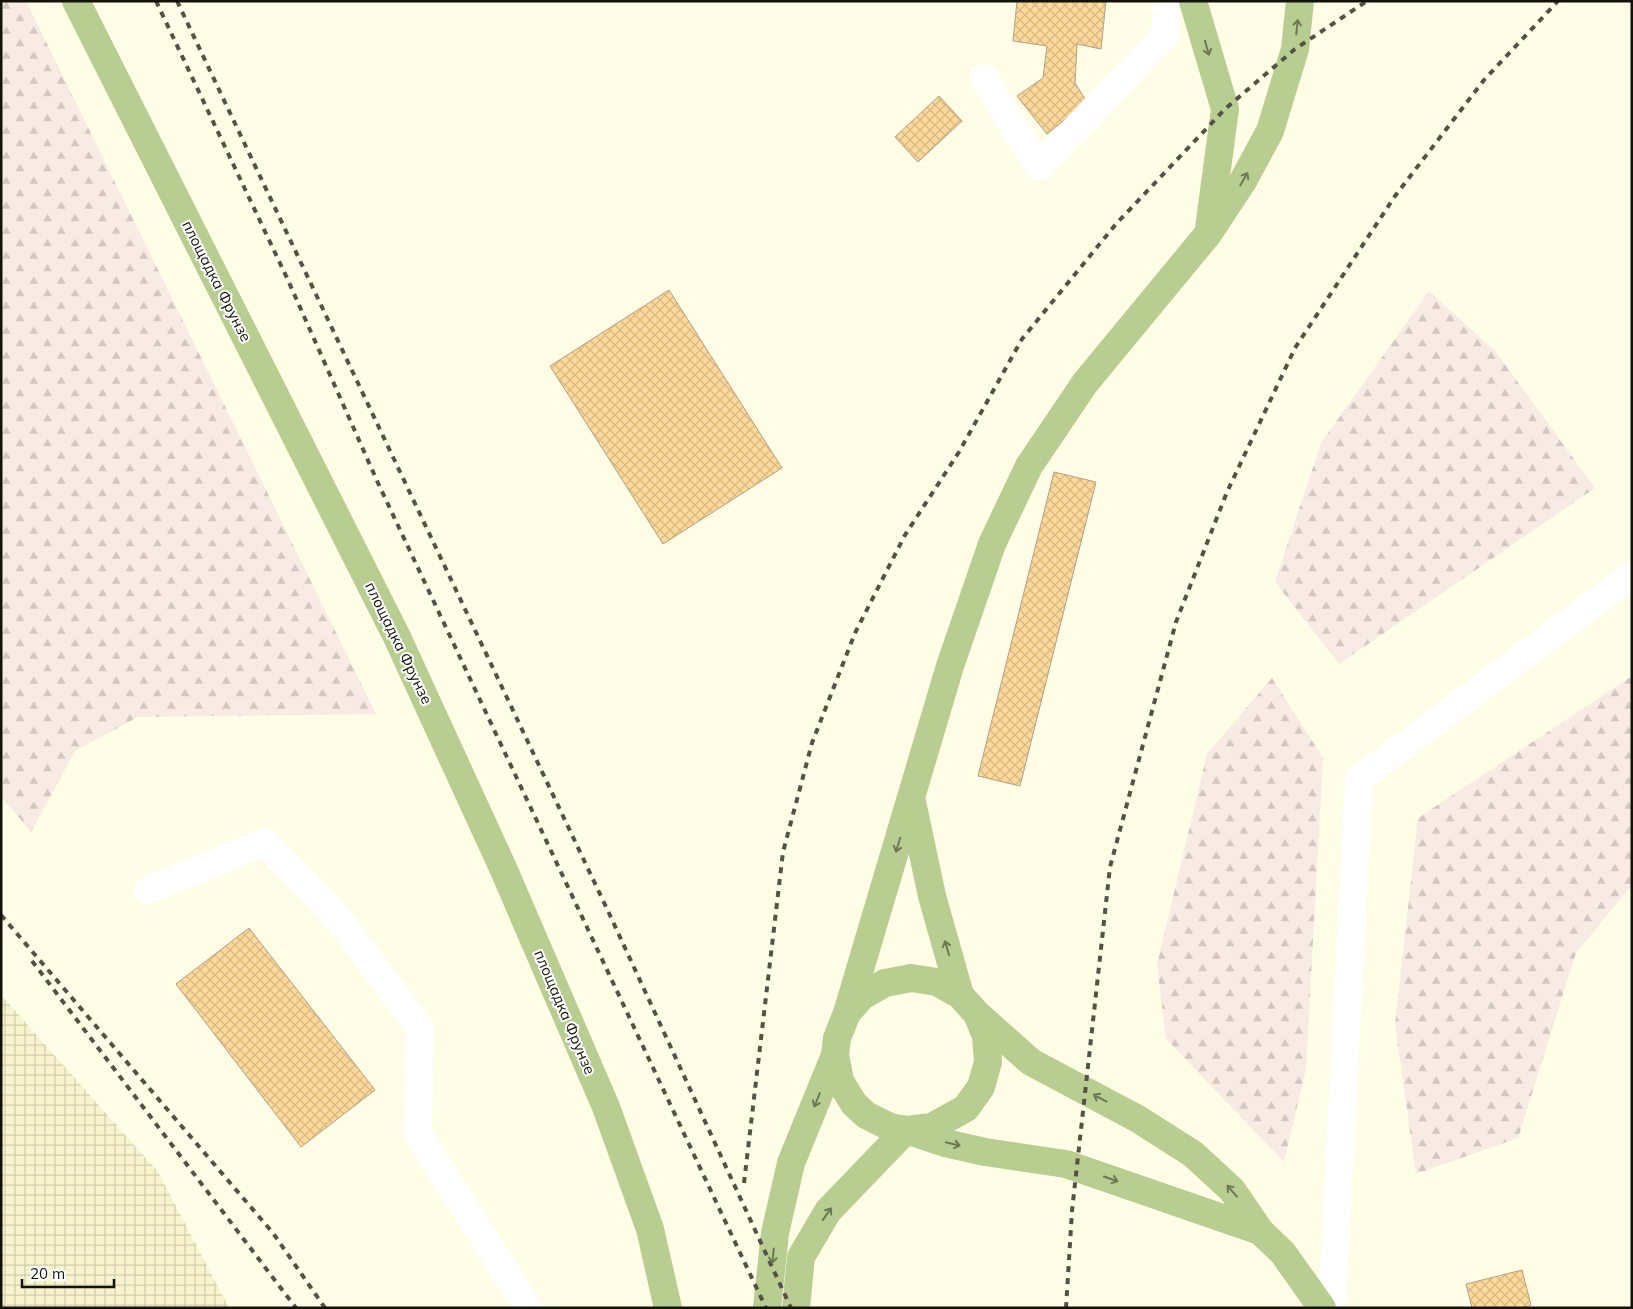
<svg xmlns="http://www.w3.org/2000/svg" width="1633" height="1309" font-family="Mulish,sans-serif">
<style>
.industrial{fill:url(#industrial-grid)}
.forest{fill:url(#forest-firs)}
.building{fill:url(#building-cross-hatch);stroke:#b0a087}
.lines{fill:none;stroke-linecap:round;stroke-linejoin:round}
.minor{stroke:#fff;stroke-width:28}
.major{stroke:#b8ce91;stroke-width:28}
.rail{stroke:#545244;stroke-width:4;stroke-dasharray:6 6;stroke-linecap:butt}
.oneway{stroke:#6e7953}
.labels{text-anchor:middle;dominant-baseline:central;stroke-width:4;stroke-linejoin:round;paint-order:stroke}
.street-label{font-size:15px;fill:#131208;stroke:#fff}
</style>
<defs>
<pattern id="industrial-grid" width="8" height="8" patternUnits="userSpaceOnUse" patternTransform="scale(1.25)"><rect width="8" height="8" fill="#f6f3cd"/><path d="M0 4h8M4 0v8" fill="none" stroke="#d2cfaf"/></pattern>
<pattern id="forest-firs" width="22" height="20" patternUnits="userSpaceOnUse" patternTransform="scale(1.25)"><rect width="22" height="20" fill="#f7ebe3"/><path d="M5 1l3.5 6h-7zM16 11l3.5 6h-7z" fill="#d3c8c1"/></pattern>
<pattern id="building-cross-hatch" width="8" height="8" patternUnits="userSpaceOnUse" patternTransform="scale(1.25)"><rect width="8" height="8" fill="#fdd899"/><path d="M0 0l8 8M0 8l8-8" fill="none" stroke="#d8b882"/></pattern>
</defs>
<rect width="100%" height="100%" fill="#fffde5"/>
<!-- industrial -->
<polygon class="industrial" points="1,995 158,1172 229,1308 1,1308"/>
<!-- forest -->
<g class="forest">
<polygon points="1,1 26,1 376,714 138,717 75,751 31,832 1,796"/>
<polygon points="1429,291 1496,352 1595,488 1339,664 1275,582 1321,443"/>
<polygon points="1632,676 1632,885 1576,953 1518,1138 1416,1174 1395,1025 1418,818"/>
<polygon points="1272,678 1323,758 1306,1069 1284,1162 1166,1039 1157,965 1207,754"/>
</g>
<!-- building -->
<g class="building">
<polygon points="1017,1 1106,1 1101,49 1077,44 1075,83 1087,102 1047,134 1017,96 1043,78 1047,46 1013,41"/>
<polygon points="939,96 962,121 918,162 895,137"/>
<polygon points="669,290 782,468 663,544 550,366"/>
<polygon points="1054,472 1096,482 1020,786 978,776"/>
<polygon points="249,928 375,1090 301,1147 176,984"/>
<polygon points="1522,1270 1531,1305 1522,1308 1472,1308 1466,1284"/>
</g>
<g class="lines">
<!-- minor -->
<g class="minor">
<polyline points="984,78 1039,167 1165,35 1167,1"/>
<polyline points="148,890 265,842 338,918 420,1028 418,1134 528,1308"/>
<polyline points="1332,1308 1359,779 1632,575"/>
</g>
<!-- major -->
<g class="major">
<polyline points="76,1 397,637 503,868 606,1107 650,1229 668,1308"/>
<polyline points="1193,1 1225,109 1209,228"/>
<polyline points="912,802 932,896 960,995"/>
<polyline points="847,1013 862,996 885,983 911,978 937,982 960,995 977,1014 986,1036 988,1062 981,1087 966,1108 932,1127 906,1130 890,1127 866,1115 854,1104 840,1081 835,1055 837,1038 847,1013 950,666 992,544 1029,466 1085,383 1208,234 1243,181 1270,131 1295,49 1300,1"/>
<polyline points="978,1015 1031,1062 1138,1119 1193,1154 1232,1190 1260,1231 1283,1253 1322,1308"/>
<polyline points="767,1308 775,1233 791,1163 835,1055"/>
<polyline points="796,1308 801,1257 828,1211 906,1130 945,1143 985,1152 1066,1164 1260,1231"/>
</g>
<!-- rail -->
<g class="rail">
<polyline points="156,1 287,278 378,483 766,1308"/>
<polyline points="177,1 608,911 791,1308"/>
<polyline points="1,915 273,1233 325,1308"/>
<polyline points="32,961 296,1308"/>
<polyline points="744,1183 783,852 812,743 855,633 905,535 959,452 1022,339 1116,224 1225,109 1295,49 1367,1"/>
<polyline points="1066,1308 1072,1211 1110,867 1176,622 1227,492 1295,348 1395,196 1484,80 1558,1"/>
</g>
</g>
<!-- one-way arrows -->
<defs><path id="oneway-shaft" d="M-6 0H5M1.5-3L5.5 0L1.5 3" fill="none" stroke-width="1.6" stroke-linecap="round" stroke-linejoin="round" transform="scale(1.25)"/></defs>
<g class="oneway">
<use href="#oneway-shaft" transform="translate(1297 27) rotate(-84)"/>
<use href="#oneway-shaft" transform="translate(1207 48) rotate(74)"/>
<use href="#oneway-shaft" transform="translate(1244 179) rotate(-60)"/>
<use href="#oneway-shaft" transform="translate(898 845) rotate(107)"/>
<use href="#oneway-shaft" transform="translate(947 948) rotate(-106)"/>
<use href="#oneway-shaft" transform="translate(1100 1098) rotate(-152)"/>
<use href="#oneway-shaft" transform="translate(817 1100) rotate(112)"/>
<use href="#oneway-shaft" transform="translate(953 1144) rotate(13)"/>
<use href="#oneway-shaft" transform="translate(1111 1179) rotate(19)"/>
<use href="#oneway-shaft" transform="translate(1232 1191) rotate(-131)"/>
<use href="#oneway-shaft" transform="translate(827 1214) rotate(-55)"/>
<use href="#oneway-shaft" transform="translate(773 1256) rotate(96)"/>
</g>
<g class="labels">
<!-- street labels -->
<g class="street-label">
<text transform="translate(217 281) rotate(63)">площадка Фрунзе</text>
<text transform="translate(399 643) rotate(64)">площадка Фрунзе</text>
<text transform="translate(565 1012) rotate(67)">площадка Фрунзе</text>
</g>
</g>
<!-- border -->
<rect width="1633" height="1309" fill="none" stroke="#131208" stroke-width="5"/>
<!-- scale -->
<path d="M22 1279v8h92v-8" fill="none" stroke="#131208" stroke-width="2.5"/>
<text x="30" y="1279" font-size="15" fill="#131208" stroke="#ffffff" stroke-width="4" paint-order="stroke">20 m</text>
</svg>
